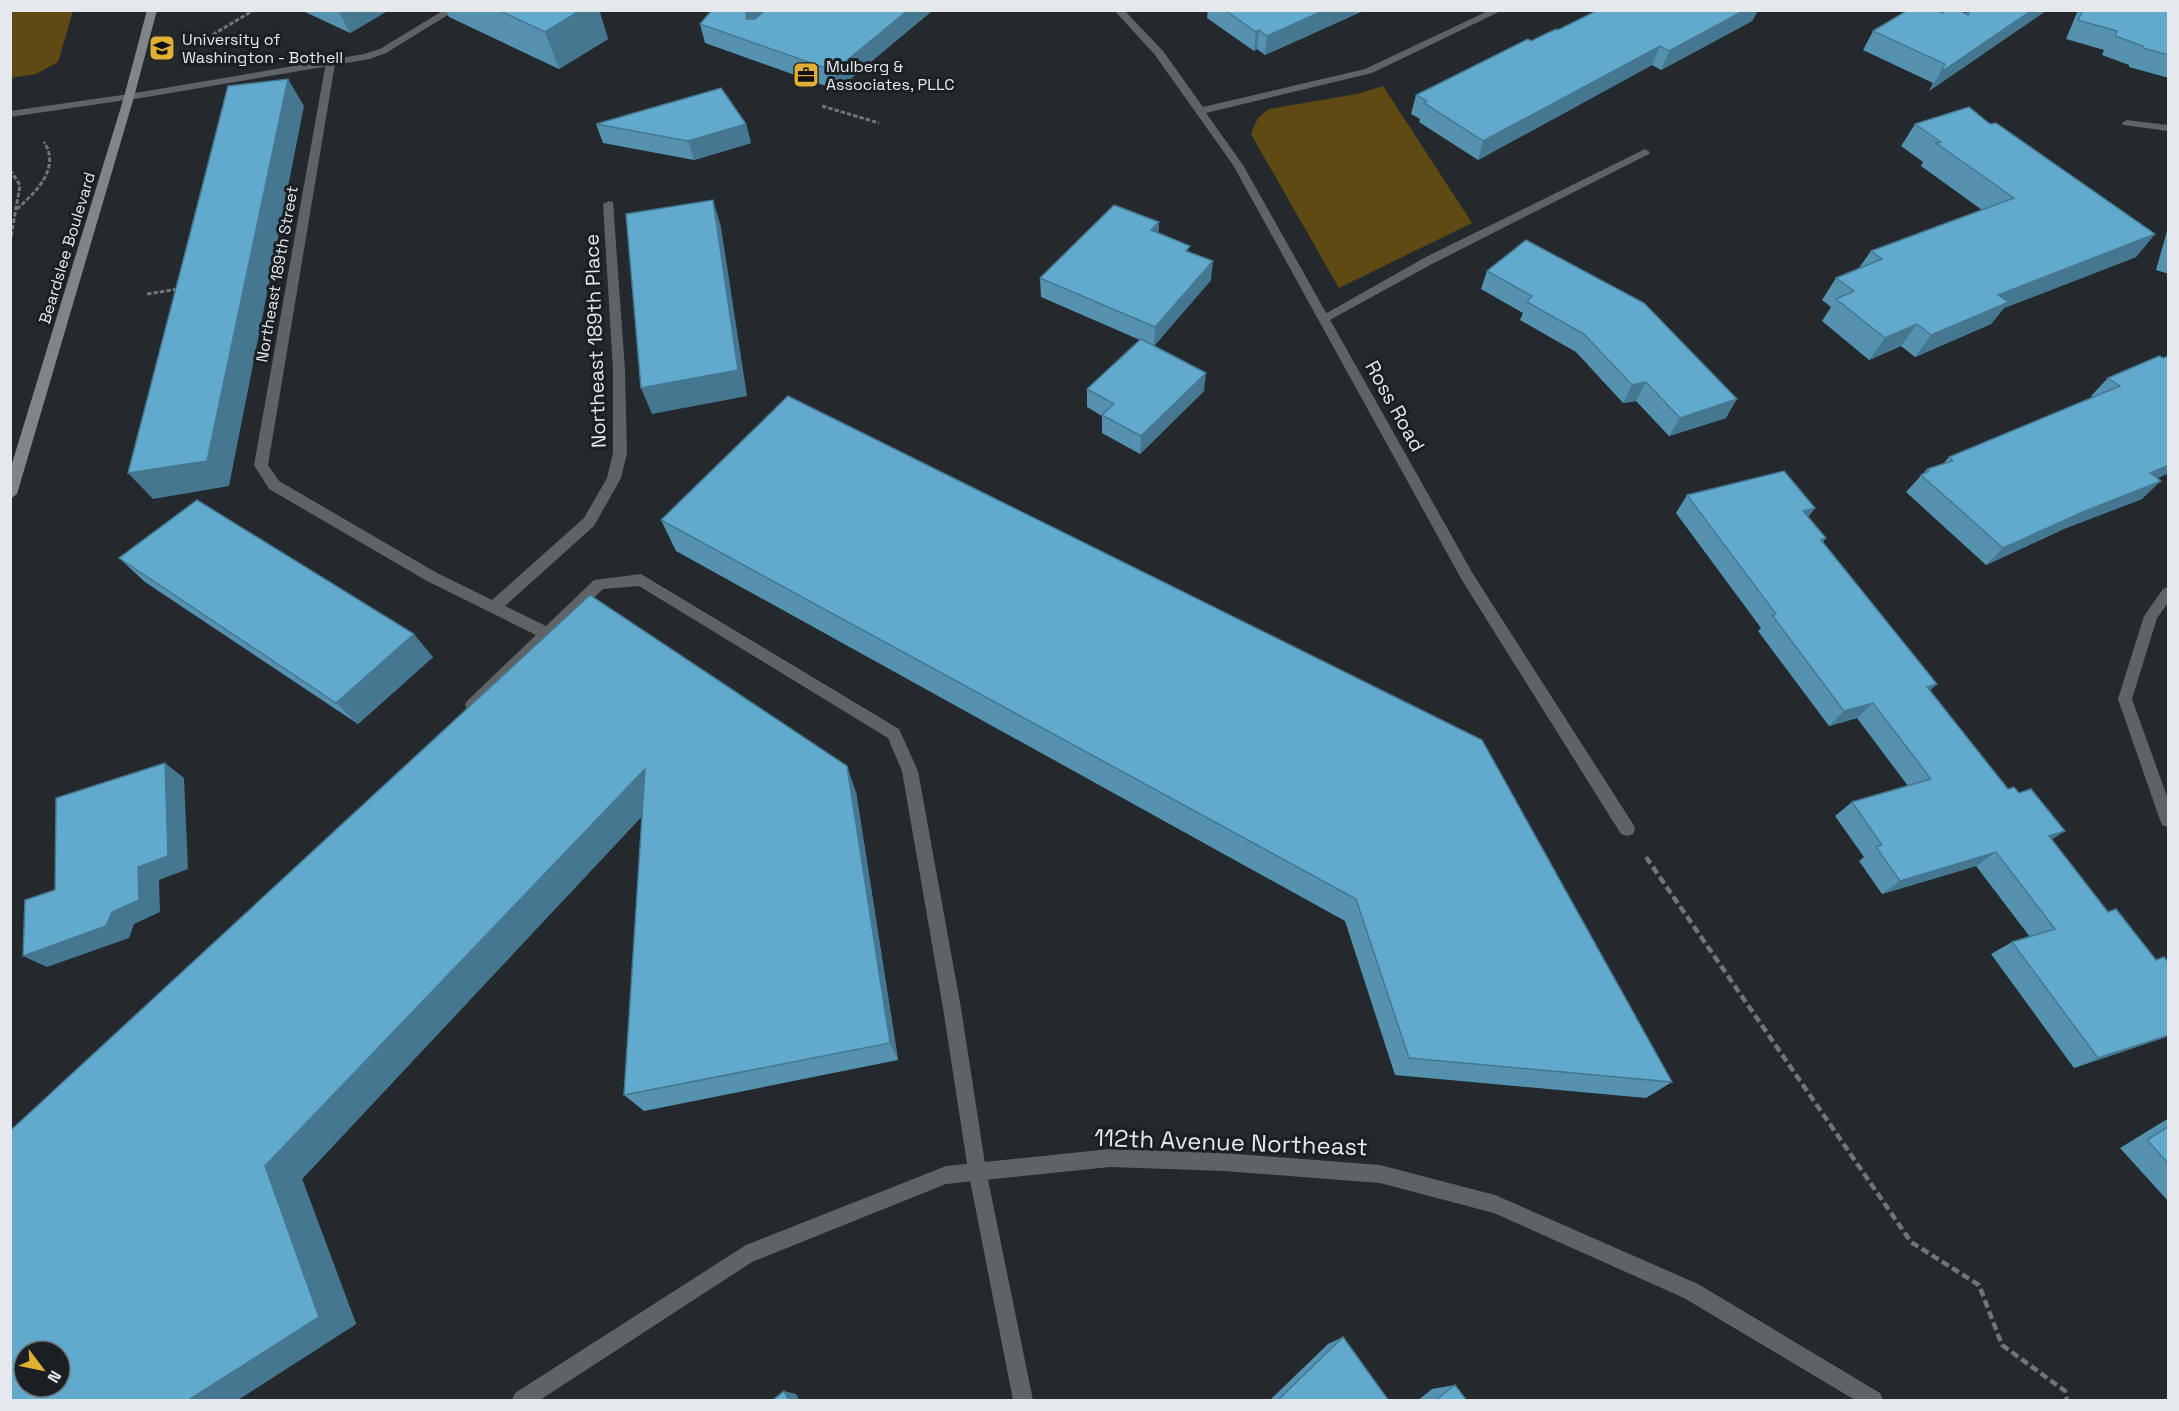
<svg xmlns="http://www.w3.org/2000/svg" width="2179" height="1411" font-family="'Space Grotesk',sans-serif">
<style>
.green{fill:#604a14}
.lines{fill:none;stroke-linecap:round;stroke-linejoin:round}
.path-far1{stroke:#707577;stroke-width:3;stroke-dasharray:4.5 2;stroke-linecap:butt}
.path{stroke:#707577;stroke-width:4.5;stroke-dasharray:8 4;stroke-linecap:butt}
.service{fill:#606365;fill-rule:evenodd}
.minor{fill:#606365;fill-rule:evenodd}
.tertiary{fill:#606365;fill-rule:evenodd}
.secondary{fill:#808587;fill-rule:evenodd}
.wall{fill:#5492b0}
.shaded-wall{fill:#457790}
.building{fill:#62aacd;stroke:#457790;stroke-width:1.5;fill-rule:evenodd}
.labels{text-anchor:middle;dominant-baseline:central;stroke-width:6;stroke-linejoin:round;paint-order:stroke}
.far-poi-label{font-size:16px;fill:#e5e9eb;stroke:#191f22;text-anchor:start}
.far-street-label{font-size:16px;fill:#e5e9eb;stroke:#191f22}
.street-label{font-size:20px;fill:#e5e9eb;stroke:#191f22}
.near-street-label{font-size:24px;fill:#e5e9eb;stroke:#191f22}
</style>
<rect width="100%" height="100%" fill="#23292c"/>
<!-- green -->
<g class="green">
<polygon points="11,10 73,11 58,62 36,74 11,78"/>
<polygon points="1383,86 1472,223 1339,288 1251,134 1258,118 1269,109 1357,94"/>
</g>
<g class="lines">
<!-- path-far1 -->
<g class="path-far1">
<polyline points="207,38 254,10"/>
<polyline points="822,106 879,123"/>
<polyline points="10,170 20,185 10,243"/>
<path d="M17,209C36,192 61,168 44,142"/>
<polyline points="147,294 179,289"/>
</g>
<!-- path -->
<polyline class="path" points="1646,857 1911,1242 1979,1285 2002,1345 2065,1391 2067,1400"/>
<!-- service -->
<g class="service">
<polygon points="326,62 335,64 268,465 279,481 437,573 492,600 584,518 607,478 613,453 613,370 603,204 609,201 613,202 625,370 627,453 621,478 594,526 505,606 546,626 594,580 641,574 899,729 918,771 961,1008 986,1170 1033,1400 1013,1400 968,1170 943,1008 902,771 888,738 639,586 603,589 477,709 472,711 467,709 465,705 467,701 536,635 427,581 269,489 254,465"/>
<polygon points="1645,149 1650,152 1649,154 1432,264 1328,321 1324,322 1318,318 1424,258"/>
<polygon points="2168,587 2168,603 2157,618 2132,699 2130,703 2125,705 2120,703 2118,699 2144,616 2163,589"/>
</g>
<!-- minor -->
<g class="minor">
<polygon points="444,10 456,10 386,53 370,59 129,100 124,97 129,94 364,54 380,49"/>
<polygon points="1114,10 1124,10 1163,51 1203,107 1365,69 1490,10 1503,10 1372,73 1206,113 1243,165 1473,574 1633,824 1635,829 1633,834 1627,836 1621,834 1463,582 1233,165 1155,55"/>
<polygon points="2127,120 2168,125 2168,131 2123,125 2122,123"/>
<polygon points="2125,693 2130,695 2132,699 2168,799 2168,827 2162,825 2160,820 2118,699 2120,695"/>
<polygon points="1110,1149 1224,1153 1380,1165 1495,1195 1698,1284 1880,1393 1883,1400 1855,1400 1684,1298 1494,1213 1380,1183 1224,1171 1110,1167 946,1184 752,1262 540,1400 512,1400 515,1393 746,1245 946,1166"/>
</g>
<!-- tertiary -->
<polygon class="tertiary" points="129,94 133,95 133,99 10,117 10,111"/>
<!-- secondary -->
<polygon class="secondary" points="147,10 157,10 134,97 17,494 10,499 10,470 124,97"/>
</g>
<!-- wall -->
<g class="wall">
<polygon points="301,10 389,10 350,33"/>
<polygon points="446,10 599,10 608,39 559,69 449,17"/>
<polygon points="933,10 837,90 705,43 700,24"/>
<polygon points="1208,10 1365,10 1265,55 1257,49 1254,51 1207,18"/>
<polygon points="1598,10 1758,10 1752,21 1661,70 1652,65 1478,160 1419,122 1420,119 1411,114 1416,95 1531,41 1558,30"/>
<polygon points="1968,10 2047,10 1929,91 1933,83 1863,50 1873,31 1942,13 1966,14"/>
<polygon points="2078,10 2169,10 2169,78 2129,67 2129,65 2102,55 2104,50 2066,39"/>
<polygon points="596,124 746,124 751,143 694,160 603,143"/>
<polygon points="1915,124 1990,124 2155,234 2136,257 2004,308 1991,324 1915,357 1901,346 1869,360 1822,321 1831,307 1822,300 1836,278 1859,268 1871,251 1982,210 1921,166 1923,162 1901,146"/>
<polygon points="1159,222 1158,233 1190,252 1211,280 1154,346 1204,391 1140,454 1102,433 1102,416 1087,407 1087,389 1140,340 1041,297 1040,278"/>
<polygon points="2169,224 2169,274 2156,270"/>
<polygon points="1487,271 1644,303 1726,418 1669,436 1636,401 1623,403 1576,352 1520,320 1523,313 1481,289"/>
<polygon points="2169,356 2169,473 2157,478 2142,499 2066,528 1986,565 1906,492 1927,469 1944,463 1949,457 2093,397 2091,396 2108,378"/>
<polygon points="1687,495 1815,508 1808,517 1826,538 1823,542 1937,684 1930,690 2008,789 2052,840 2108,912 2156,960 2169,963 2169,1036 2074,1068 1991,954 2012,942 2030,937 1976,866 1882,894 1859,861 1864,857 1835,816 1852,802 1908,786 1857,718 1829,726 1758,631 1761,628 1676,513"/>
<polygon points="661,520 1482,740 1672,1082 1646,1098 1395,1075 1345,921 676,551"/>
<polygon points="119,558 433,657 358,724 145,582"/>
<polygon points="590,595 856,792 898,1060 644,1111 624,1095 642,816 302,1179 356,1324 236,1401 10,1401"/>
<polygon points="2169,1118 2169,1202 2120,1148"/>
<polygon points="1343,1337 1389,1401 1269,1401 1328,1344"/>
<polygon points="1455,1385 1467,1401 1417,1401 1432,1389"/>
</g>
<!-- shaded-wall -->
<g class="shaded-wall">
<polygon points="338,10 389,10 350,33"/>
<polygon points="581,10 599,10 608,39 559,69 545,32"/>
<polygon points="747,10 774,10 751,30 746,19 746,12"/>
<polygon points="908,10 933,10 837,90 834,71"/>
<polygon points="1325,10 1365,10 1265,55 1267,36"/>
<polygon points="1745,10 1758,10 1752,21 1661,70 1669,51"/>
<polygon points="2032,10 2047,10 1929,91 1941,72"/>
<polygon points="1259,30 1257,49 1254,51 1256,32"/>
<polygon points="1660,46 1652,65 1478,160 1483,141"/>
<polygon points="288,79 304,106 229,486 153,499 128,473"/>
<polygon points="746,124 751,143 694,160 688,141"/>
<polygon points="713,200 721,227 747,396 652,414 641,388"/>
<polygon points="1159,222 1158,241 1151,230"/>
<polygon points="2155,234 2136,257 2004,308 1991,324 1915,357 1931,335 1998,295"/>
<polygon points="1213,261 1211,280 1154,346 1155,327"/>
<polygon points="1917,324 1901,346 1869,360 1885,338"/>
<polygon points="1206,373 1204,391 1140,454 1141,436"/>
<polygon points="1646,382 1636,401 1623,403 1632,385"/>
<polygon points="1737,399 1726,418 1669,436 1680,418"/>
<polygon points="2169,465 2169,473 2131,491 2150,473"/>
<polygon points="2161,481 2142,499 2066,528 1986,565 2003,548 2085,511"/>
<polygon points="1815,508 1801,525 1803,511"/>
<polygon points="414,634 433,657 358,724 336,703"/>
<polygon points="1937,684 1920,700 1927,687"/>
<polygon points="1873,703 1857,718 1829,726 1844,711"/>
<polygon points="165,763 184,778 188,869 159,880 160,912 134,924 129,938 47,967 23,956 112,912 138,867"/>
<polygon points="847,766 856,792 898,1060 890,1043"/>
<polygon points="645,769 662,795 302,1179 356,1324 236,1401 187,1401 265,1166"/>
<polygon points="2065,831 2044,845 2049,836"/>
<polygon points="1996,852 1976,866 1882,894 1900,881"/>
<polygon points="2169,1035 2169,1036 2074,1068 2098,1058"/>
<polygon points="784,1391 796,1394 800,1401 789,1401"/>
</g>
<!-- building -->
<g class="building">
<polygon points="498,10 581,10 545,32"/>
<polygon points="712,10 747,10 746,12 746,19 755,19 765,10 908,10 834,71 700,24"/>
<polygon points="1225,10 1325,10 1267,36 1259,30 1256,32"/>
<polygon points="1598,10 1745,10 1669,51 1660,46 1483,141 1424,103 1427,101 1416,95 1528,39 1531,41 1556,29 1558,30"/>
<polygon points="1908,10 1936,10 1942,13 1946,10 1959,10 1968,15 1970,10 2032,10 1941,72 1945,64 1873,31"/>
<polygon points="2083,10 2169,10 2169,55 2143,48 2143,46 2115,36 2117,31 2078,20"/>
<polygon points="288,79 207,461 128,473 190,234 228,86"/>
<polygon points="721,88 746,124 688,141 596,124"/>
<polygon points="1969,107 1990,124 1996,123 2155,234 1998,295 2009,302 1931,335 1917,324 1885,338 1836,299 1854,291 1836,278 1882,259 1871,251 2014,198 1936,143 1941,142 1915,124"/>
<polygon points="713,200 738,370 641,388 626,214"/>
<polygon points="1114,205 1159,222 1151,230 1190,246 1186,251 1213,261 1155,327 1040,278"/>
<polygon points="1526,240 1644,303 1737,399 1680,418 1646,382 1632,385 1584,334 1527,302 1532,296 1487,271"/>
<polygon points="1141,339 1206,373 1141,436 1102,415 1114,404 1087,389"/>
<polygon points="2159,356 2163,358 2169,356 2169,465 2150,473 2161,481 2085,511 2003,548 1921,475 1929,471 1927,469 1953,461 1949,457 2120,386 2108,378"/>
<polygon points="788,396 1482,740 1672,1082 1409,1058 1356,899 661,520"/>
<polygon points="1784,471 1815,508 1803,511 1826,538 1821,540 1937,684 1927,687 2008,789 2014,787 2019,793 2031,789 2065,831 2049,836 2108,912 2116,909 2156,960 2164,957 2169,963 2169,1035 2098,1058 2012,942 2055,929 1996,852 1900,881 1876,847 1882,845 1852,802 1931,779 1873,703 1844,711 1772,615 1776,614 1687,495"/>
<polygon points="197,500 414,634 336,703 119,558"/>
<path d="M590,595L847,766L890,1043L624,1095L645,769L265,1166L319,1317L187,1401H10V1131ZM24,1351H60V1387H24Z"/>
<polygon points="165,763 168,856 138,867 139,900 112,912 106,926 23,956 25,900 55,890 56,798"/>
<polygon points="2169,1126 2169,1164 2147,1140"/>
<polygon points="1343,1337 1389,1401 1277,1401"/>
<polygon points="1455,1385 1467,1401 1435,1401"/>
<polygon points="784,1391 789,1401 772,1401"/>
</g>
<!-- icons -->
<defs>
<g id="university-square" transform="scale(1.35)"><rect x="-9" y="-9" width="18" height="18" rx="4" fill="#e1af34" stroke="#191f22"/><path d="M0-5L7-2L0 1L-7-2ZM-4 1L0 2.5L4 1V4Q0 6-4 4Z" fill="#111"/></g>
<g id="office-square" transform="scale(1.35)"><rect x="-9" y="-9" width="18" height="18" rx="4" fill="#e1af34" stroke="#191f22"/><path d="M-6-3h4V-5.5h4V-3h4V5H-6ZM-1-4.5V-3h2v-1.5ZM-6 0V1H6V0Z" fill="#111"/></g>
</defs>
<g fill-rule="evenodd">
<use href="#university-square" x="162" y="48"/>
<use href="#office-square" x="806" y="75"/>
</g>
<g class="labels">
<!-- far-poi labels -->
<g class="far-poi-label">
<text x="182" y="39">University of<tspan x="182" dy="18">Washington - Bothell</tspan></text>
<text x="826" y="66">Mulberg &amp;<tspan x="826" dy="18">Associates, PLLC</tspan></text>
</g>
<!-- far-street labels -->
<g class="far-street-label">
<text transform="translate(67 248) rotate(-73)">Beardslee Boulevard</text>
<text transform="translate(277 274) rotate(-80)">Northeast 189th Street</text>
</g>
<!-- street labels -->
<g class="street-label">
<text transform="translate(595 341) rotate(-92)">Northeast 189th Place</text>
<text transform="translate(1395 406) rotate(61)">Ross Road</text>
</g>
<!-- near-street labels -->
<g class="near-street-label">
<text transform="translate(1231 1142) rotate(2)">112th Avenue Northeast</text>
</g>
</g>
<!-- border -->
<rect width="2179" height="1411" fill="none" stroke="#e5e9eb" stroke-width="24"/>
<!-- north arrow -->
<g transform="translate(42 1369) rotate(122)"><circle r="28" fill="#191f22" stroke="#6b7072" stroke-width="1.5"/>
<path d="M0-4.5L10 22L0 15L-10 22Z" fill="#e1af34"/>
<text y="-9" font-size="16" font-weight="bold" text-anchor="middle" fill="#e5e9eb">N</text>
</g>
</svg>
